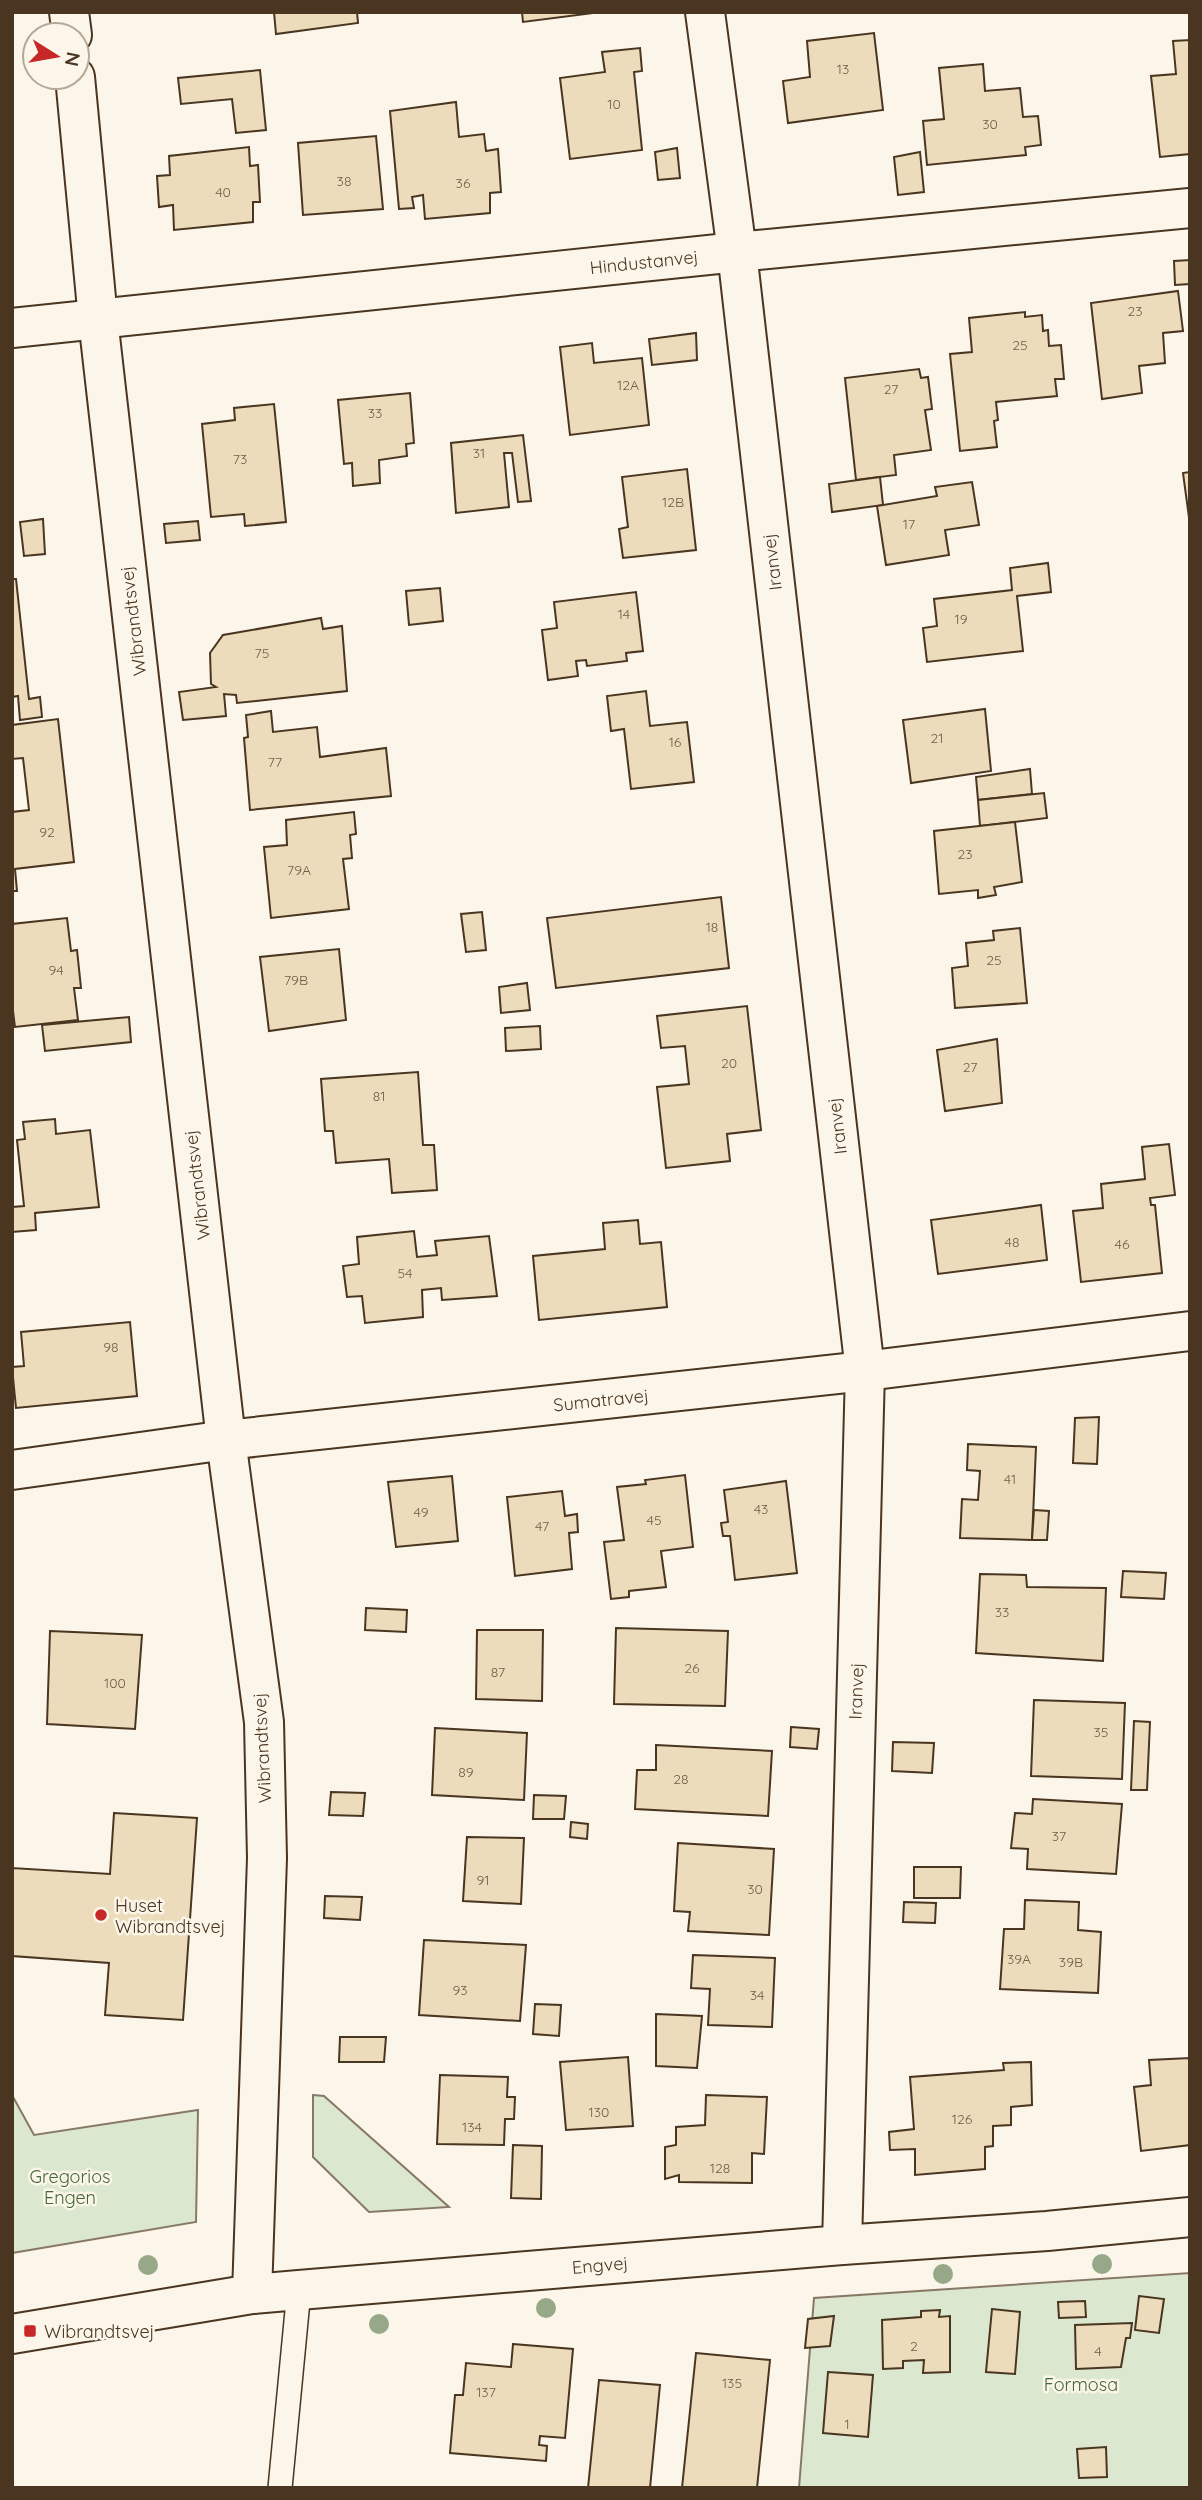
<svg xmlns="http://www.w3.org/2000/svg" width="1202" height="2500" font-family="Quicksand,sans-serif">
<style>
.green{fill:#dce7d0;stroke:#887966;stroke-width:2}
.building{fill:#ecdcbc;stroke:#4a3520;stroke-width:2}
.lines{fill:none;stroke-linecap:round;stroke-linejoin:round}
.lane-casing{stroke:#4a3520;stroke-width:26}
.street-casing{stroke:#4a3520;stroke-width:42}
.secondary-casing{stroke:#4a3520;stroke-width:42}
.lane{stroke:#fbf6e9;stroke-width:23}
.street{stroke:#fbf6e9;stroke-width:38}
.secondary{stroke:#fbf6e9;stroke-width:38}
.tree{fill:#96a887}
.poi-dot{fill:#c62828;stroke:#fbf6e9;stroke-width:2.5}
.labels{text-anchor:middle;dominant-baseline:central;stroke-width:5;stroke-linejoin:round;paint-order:stroke}
.number-label{font-size:14px;fill:#725f47}
.street-label{font-size:18px;fill:#4a3520;stroke:#fbf6e9}
.poi-label{font-size:18px;fill:#4a3520;stroke:#fbf6e9;text-anchor:start}
.park-label{font-size:18px;fill:#436837;stroke:#fbf6e9}
</style>
<rect width="100%" height="100%" fill="#fbf6e9"/>
<!-- green -->
<g class="green">
<polygon points="12,2095 34,2135 198,2110 196,2222 12,2253"/>
<polygon points="313,2095 324,2096 449,2207 369,2212 313,2157"/>
<polygon points="1190,2273 1190,2488 799,2488 814,2298"/>
</g>
<!-- building -->
<g class="building">
<polygon points="274,12 357,12 358,23 276,34"/>
<polygon points="522,12 601,12 523,22"/>
<polygon points="874,33 883,110 788,123 783,81 810,77 807,41"/>
<polygon points="1190,40 1190,154 1160,157 1151,76 1176,74 1173,41"/>
<polygon points="640,48 642,71 634,72 642,150 570,159 560,78 605,72 602,52"/>
<polygon points="983,64 985,91 1020,88 1023,117 1038,116 1041,145 1025,147 1026,155 927,165 923,121 944,119 939,68"/>
<polygon points="260,70 266,130 236,133 232,99 181,104 178,78"/>
<polygon points="456,102 459,137 484,134 486,151 498,149 501,192 490,193 490,213 425,219 423,195 412,197 414,208 399,209 390,111"/>
<polygon points="376,136 383,209 303,215 298,143"/>
<polygon points="249,147 250,166 258,165 260,202 253,202 253,222 174,230 173,205 159,207 157,176 170,175 169,156"/>
<polygon points="677,148 680,178 658,180 655,152"/>
<polygon points="920,152 924,192 898,195 894,157"/>
<polygon points="1190,260 1190,284 1175,285 1174,261"/>
<polygon points="1178,291 1183,331 1163,333 1165,363 1139,366 1142,393 1102,399 1091,303"/>
<polygon points="1025,312 1025,317 1042,315 1043,331 1048,330 1049,346 1061,345 1064,379 1055,379 1057,396 996,402 998,420 994,421 997,447 960,451 950,354 972,352 969,318"/>
<polygon points="696,333 697,360 652,365 649,339"/>
<polygon points="592,343 594,363 642,358 649,425 570,435 560,347"/>
<polygon points="919,369 921,378 928,377 932,409 925,410 931,450 894,455 896,475 856,480 845,378"/>
<polygon points="410,393 414,443 406,444 407,456 379,460 380,483 353,486 352,463 344,464 338,400"/>
<polygon points="274,404 286,522 245,526 244,514 211,517 202,424 235,420 234,408"/>
<polygon points="523,435 531,501 518,502 512,453 504,453 509,507 456,513 451,443"/>
<polygon points="687,469 696,550 623,558 619,529 628,527 622,477"/>
<polygon points="1190,472 1190,525 1183,473"/>
<polygon points="880,477 883,505 832,512 829,484"/>
<polygon points="972,482 979,525 945,530 949,555 886,565 877,506 937,496 935,487"/>
<polygon points="43,519 45,554 24,556 20,522"/>
<polygon points="198,521 200,540 166,543 164,524"/>
<polygon points="1048,563 1051,592 1017,596 1023,651 927,662 923,628 937,626 934,599 1012,590 1010,568"/>
<polygon points="12,579 16,579 29,699 40,697 42,717 20,720 18,696 12,697"/>
<polygon points="440,588 443,621 409,625 406,591"/>
<polygon points="636,592 643,651 626,653 627,661 587,666 586,660 576,661 578,676 548,680 542,630 557,628 554,602"/>
<polygon points="321,618 323,629 342,626 347,691 237,703 236,695 224,694 226,716 183,720 179,692 216,687 211,684 210,653 223,635"/>
<polygon points="646,691 650,726 687,722 694,782 631,789 624,729 611,731 607,696"/>
<polygon points="985,709 991,771 911,783 903,720"/>
<polygon points="271,711 273,732 317,727 320,757 386,748 391,796 250,810 244,738 248,737 246,715"/>
<polygon points="58,719 74,862 15,869 17,891 12,891 12,812 29,810 23,758 12,759 12,725"/>
<polygon points="1030,769 1032,794 978,800 976,777"/>
<polygon points="1044,793 1047,818 980,826 978,800"/>
<polygon points="354,812 356,834 350,835 352,858 343,859 349,909 271,918 264,847 287,845 286,820"/>
<polygon points="1015,822 1022,882 994,887 996,895 978,898 978,890 939,894 934,831"/>
<polygon points="721,897 729,968 556,988 547,918"/>
<polygon points="482,912 486,950 466,952 461,914"/>
<polygon points="67,918 71,951 77,950 81,988 74,988 78,1020 15,1027 12,1003 12,924"/>
<polygon points="1020,928 1027,1003 955,1008 952,968 968,966 966,943 994,940 993,931"/>
<polygon points="339,949 346,1020 269,1031 260,957"/>
<polygon points="527,983 530,1010 501,1013 499,987"/>
<polygon points="747,1006 761,1130 727,1134 730,1161 666,1168 657,1087 689,1084 685,1046 661,1048 657,1016"/>
<polygon points="129,1017 131,1042 45,1051 42,1025"/>
<polygon points="540,1026 541,1049 506,1051 505,1028"/>
<polygon points="997,1039 1002,1103 945,1111 937,1050"/>
<polygon points="418,1072 423,1145 434,1145 437,1190 392,1193 389,1159 336,1163 333,1131 325,1131 321,1079"/>
<polygon points="55,1119 56,1134 90,1130 99,1207 35,1213 36,1230 12,1232 12,1207 24,1206 17,1140 25,1139 23,1122"/>
<polygon points="1169,1144 1175,1195 1150,1198 1151,1205 1155,1205 1162,1273 1081,1282 1073,1211 1103,1208 1101,1184 1145,1179 1142,1147"/>
<polygon points="1041,1205 1047,1260 938,1274 931,1220"/>
<polygon points="638,1220 640,1244 661,1242 667,1307 539,1320 533,1256 605,1249 603,1223"/>
<polygon points="414,1231 417,1257 437,1255 435,1241 489,1236 497,1296 442,1300 441,1288 422,1290 423,1317 365,1323 362,1296 347,1297 343,1266 359,1264 357,1237"/>
<polygon points="130,1322 137,1396 16,1408 12,1367 24,1366 21,1332"/>
<polygon points="1099,1417 1097,1464 1073,1463 1075,1418"/>
<polygon points="968,1444 1036,1447 1032,1540 960,1538 962,1499 978,1500 980,1471 967,1470"/>
<polygon points="685,1475 693,1547 661,1551 666,1587 629,1591 629,1597 611,1599 604,1542 624,1540 617,1487 646,1484 645,1480"/>
<polygon points="452,1476 458,1541 396,1547 388,1482"/>
<polygon points="786,1481 797,1573 735,1580 730,1536 723,1536 721,1523 728,1522 724,1490"/>
<polygon points="562,1491 565,1516 577,1514 578,1532 569,1533 572,1569 515,1576 507,1497"/>
<polygon points="1034,1510 1049,1511 1047,1540 1032,1540"/>
<polygon points="1123,1571 1166,1573 1164,1599 1121,1597"/>
<polygon points="980,1574 1026,1575 1027,1587 1106,1588 1103,1661 976,1653"/>
<polygon points="366,1608 407,1610 406,1632 365,1630"/>
<polygon points="616,1628 728,1631 725,1706 614,1704"/>
<polygon points="477,1630 543,1630 542,1701 476,1699"/>
<polygon points="50,1631 142,1635 135,1729 47,1724"/>
<polygon points="1034,1700 1125,1703 1122,1779 1031,1776"/>
<polygon points="1134,1721 1150,1722 1147,1790 1131,1790"/>
<polygon points="791,1727 819,1729 817,1749 790,1747"/>
<polygon points="435,1728 527,1733 524,1800 432,1795"/>
<polygon points="893,1742 934,1743 932,1773 892,1771"/>
<polygon points="656,1745 772,1751 768,1816 635,1809 637,1770 656,1770"/>
<polygon points="331,1792 365,1793 363,1816 329,1815"/>
<polygon points="534,1795 566,1796 564,1819 533,1819"/>
<polygon points="1033,1799 1122,1804 1116,1874 1027,1869 1028,1849 1011,1848 1015,1813 1032,1814"/>
<polygon points="114,1813 197,1818 183,2020 105,2015 109,1963 12,1956 12,1868 110,1874"/>
<polygon points="571,1822 588,1824 587,1839 570,1837"/>
<polygon points="467,1837 524,1838 521,1904 463,1901"/>
<polygon points="678,1843 774,1849 769,1935 688,1931 690,1912 674,1911"/>
<polygon points="914,1867 961,1867 960,1898 914,1898"/>
<polygon points="325,1896 362,1897 360,1920 324,1918"/>
<polygon points="1025,1900 1079,1902 1078,1930 1101,1932 1098,1993 1000,1989 1004,1929 1024,1929"/>
<polygon points="904,1902 936,1903 935,1923 903,1922"/>
<polygon points="424,1940 526,1945 520,2021 419,2015"/>
<polygon points="693,1955 775,1958 772,2027 708,2025 710,1989 691,1988"/>
<polygon points="535,2004 561,2005 559,2036 533,2034"/>
<polygon points="656,2014 702,2016 697,2068 656,2066"/>
<polygon points="340,2037 386,2037 384,2062 339,2062"/>
<polygon points="628,2057 633,2126 566,2130 560,2062"/>
<polygon points="1190,2058 1190,2145 1141,2151 1134,2087 1151,2085 1149,2060"/>
<polygon points="1031,2062 1032,2105 1011,2107 1011,2125 993,2126 993,2146 985,2147 985,2169 915,2175 915,2149 890,2150 889,2132 914,2129 910,2077 1004,2070 1003,2063"/>
<polygon points="440,2075 508,2077 507,2097 515,2097 514,2119 505,2119 504,2145 437,2144"/>
<polygon points="706,2095 767,2097 764,2154 752,2153 752,2183 679,2182 679,2175 665,2179 665,2147 676,2145 676,2127 705,2125"/>
<polygon points="513,2145 542,2146 541,2199 511,2198"/>
<polygon points="1139,2296 1164,2299 1159,2333 1135,2330"/>
<polygon points="1085,2301 1086,2317 1059,2318 1058,2302"/>
<polygon points="992,2309 1020,2312 1015,2374 986,2372"/>
<polygon points="940,2310 939,2317 950,2316 950,2372 923,2373 924,2360 903,2361 903,2368 883,2369 882,2320 921,2317 921,2311"/>
<polygon points="834,2316 830,2346 805,2348 808,2319"/>
<polygon points="1132,2323 1130,2338 1126,2338 1121,2367 1076,2369 1075,2325"/>
<polygon points="513,2344 573,2349 565,2438 540,2436 539,2445 547,2446 546,2461 450,2453 455,2395 463,2395 466,2363 511,2367"/>
<polygon points="696,2353 770,2360 757,2488 682,2488"/>
<polygon points="828,2372 873,2375 868,2437 823,2433"/>
<polygon points="599,2380 660,2385 650,2488 588,2488"/>
<polygon points="1106,2447 1107,2477 1079,2478 1077,2449"/>
</g>
<g class="lines">
<!-- lane casing -->
<g class="lane-casing">
<polyline id="lane" points="280,2488 299,2290"/>
</g>
<!-- street casing -->
<g class="street-casing">
<g id="street">
<polyline points="69,12 72,35"/>
<polyline points="705,12 737,252 865,1371 842,2245"/>
<polyline points="75,77 98,319 226,1440 264,1722 267,1858 252,2294"/>
<polyline points="12,328 737,252 1190,208"/>
<polyline points="12,1470 226,1440 865,1371 1190,1331"/>
</g>
</g>
<!-- secondary casing -->
<g class="secondary-casing">
<polyline id="secondary" points="12,2334 252,2294 299,2290 842,2245 1047,2231 1190,2217"/>
</g>
<!-- lane -->
<use href="#lane" class="lane"/>
<!-- street -->
<use href="#street" class="street"/>
<!-- secondary -->
<use href="#secondary" class="secondary"/>
</g>
<!-- trees -->
<g class="tree">
<circle cx="1102" cy="2264" r="10"/>
<circle cx="148" cy="2265" r="10"/>
<circle cx="943" cy="2274" r="10"/>
<circle cx="546" cy="2308" r="10"/>
<circle cx="379" cy="2324" r="10"/>
</g>
<!-- markers -->
<g class="poi-dot">
<circle cx="101" cy="1915" r="7"/>
<rect x="23" y="2324" width="14" height="14" rx="3.5"/>
</g>
<g class="labels">
<!-- number labels -->
<g class="number-label">
<text x="843" y="69">13</text>
<text x="614" y="104">10</text>
<text x="990" y="124">30</text>
<text x="344" y="181">38</text>
<text x="463" y="183">36</text>
<text x="223" y="192">40</text>
<text x="1135" y="311">23</text>
<text x="1020" y="345">25</text>
<text x="628" y="385">12A</text>
<text x="891" y="389">27</text>
<text x="375" y="413">33</text>
<text x="479" y="453">31</text>
<text x="240" y="459">73</text>
<text x="673" y="502">12B</text>
<text x="909" y="524">17</text>
<text x="624" y="614">14</text>
<text x="961" y="619">19</text>
<text x="262" y="653">75</text>
<text x="937" y="738">21</text>
<text x="675" y="742">16</text>
<text x="275" y="762">77</text>
<text x="47" y="832">92</text>
<text x="965" y="854">23</text>
<text x="299" y="870">79A</text>
<text x="712" y="927">18</text>
<text x="994" y="960">25</text>
<text x="56" y="970">94</text>
<text x="296" y="980">79B</text>
<text x="729" y="1063">20</text>
<text x="970" y="1067">27</text>
<text x="379" y="1096">81</text>
<text x="1012" y="1242">48</text>
<text x="1122" y="1244">46</text>
<text x="405" y="1273">54</text>
<text x="111" y="1347">98</text>
<text x="1010" y="1479">41</text>
<text x="761" y="1509">43</text>
<text x="421" y="1512">49</text>
<text x="654" y="1520">45</text>
<text x="542" y="1526">47</text>
<text x="1002" y="1612">33</text>
<text x="692" y="1668">26</text>
<text x="498" y="1672">87</text>
<text x="115" y="1683">100</text>
<text x="1101" y="1732">35</text>
<text x="466" y="1772">89</text>
<text x="681" y="1779">28</text>
<text x="1059" y="1836">37</text>
<text x="483" y="1880">91</text>
<text x="755" y="1889">30</text>
<text x="1019" y="1959">39A</text>
<text x="1071" y="1962">39B</text>
<text x="460" y="1990">93</text>
<text x="757" y="1995">34</text>
<text x="599" y="2112">130</text>
<text x="962" y="2119">126</text>
<text x="472" y="2127">134</text>
<text x="720" y="2168">128</text>
<text x="914" y="2346">2</text>
<text x="1098" y="2351">4</text>
<text x="732" y="2383">135</text>
<text x="486" y="2392">137</text>
<text x="847" y="2424">1</text>
</g>
<!-- street labels -->
<g class="street-label">
<text transform="translate(644 262) rotate(-6)">Hindustanvej</text>
<text transform="translate(772 562) rotate(-97)">Iranvej</text>
<text transform="translate(133 621) rotate(-97)">Wibrandtsvej</text>
<text transform="translate(837 1126) rotate(-97)">Iranvej</text>
<text transform="translate(197 1185) rotate(-97)">Wibrandtsvej</text>
<text transform="translate(601 1400) rotate(-6)">Sumatravej</text>
<text transform="translate(856 1691) rotate(-88)">Iranvej</text>
<text transform="translate(262 1748) rotate(-93)">Wibrandtsvej</text>
<text transform="translate(600 2265) rotate(-5)">Engvej</text>
</g>
<!-- poi labels -->
<g class="poi-label">
<text x="115" y="1905">Huset<tspan x="115" dy="21">Wibrandtsvej</tspan></text>
<text x="44" y="2331">Wibrandtsvej</text>
</g>
<!-- park labels -->
<g class="park-label">
<text x="70" y="2176">Gregorios<tspan x="70" dy="21">Engen</tspan></text>
<text x="1081" y="2384">Formosa</text>
</g>
</g>
<!-- border -->
<rect width="1202" height="2500" fill="none" stroke="#4a3520" stroke-width="28"/>
<!-- north arrow -->
<g transform="translate(56 56) rotate(101)"><circle r="33" fill="#fbf6e9" stroke="#b4a999" stroke-width="2"/>
<path d="M0-5L12 26L0 18L-12 26Z" fill="#c62828"/>
<text y="-10" font-size="19" font-weight="bold" text-anchor="middle" fill="#4a3520">N</text>
</g>
</svg>
